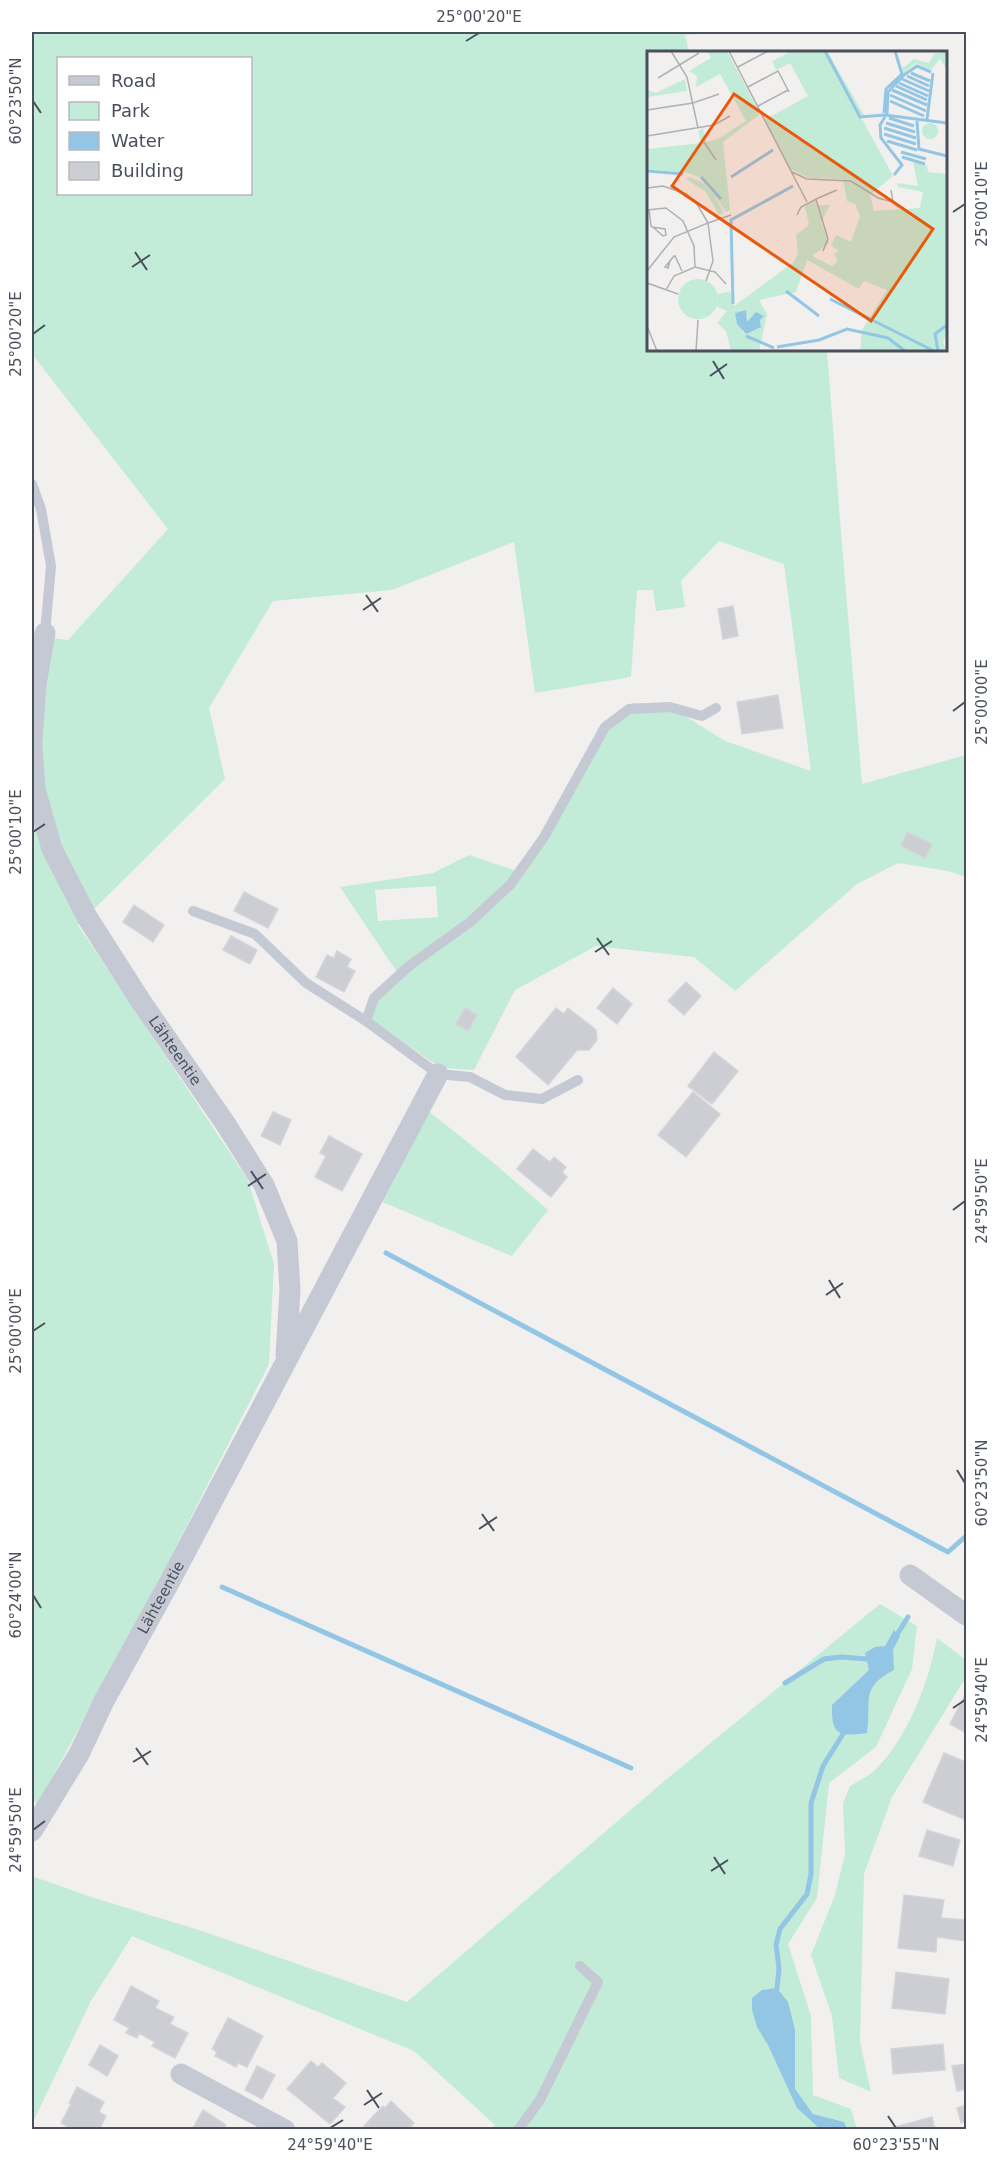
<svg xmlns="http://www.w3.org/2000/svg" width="998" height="2161" font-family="'DejaVu Sans',sans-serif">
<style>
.green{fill:#c2ebd8;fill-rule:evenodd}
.water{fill:#93c6e4}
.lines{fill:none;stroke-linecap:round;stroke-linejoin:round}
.stream{stroke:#93c6e4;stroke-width:5}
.building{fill:#cdced3;stroke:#d4d5da;stroke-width:1.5}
.lane{stroke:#c4c9d3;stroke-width:10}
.street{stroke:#c4c9d3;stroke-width:21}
.ticks{fill:none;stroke:#494f5b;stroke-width:2}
.labels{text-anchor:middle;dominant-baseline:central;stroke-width:4.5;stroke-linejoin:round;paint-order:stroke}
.street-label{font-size:15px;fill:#494f5b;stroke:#fff}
.inset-river{fill:none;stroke:#93c6e4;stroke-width:3}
.inset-road{fill:none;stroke:#aeb0b4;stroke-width:1.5}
.view{fill:#e8590c;fill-opacity:0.15;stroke:#e8590c;stroke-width:3}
.inset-edge{fill:none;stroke:#494f5b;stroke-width:3}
.neatline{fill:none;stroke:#494f5b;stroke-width:2}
.ticks-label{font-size:15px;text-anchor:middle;fill:#494f5b}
</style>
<rect width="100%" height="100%" fill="#f2f0ef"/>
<!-- green -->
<g class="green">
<path d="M32,32H727L685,35L689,52H648V350H827L840,520L862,784L966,755V877L948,871L898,863L857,884L735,991L694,957L596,946L515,990L474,1070L441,1068L371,1020L379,1000L401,978L340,887L433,873L469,855L514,870L541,836L602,726L632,703H664L725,741L811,771L784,564L719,541L681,581L685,607L656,611L653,590H637L631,677L535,693L514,542L392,590L273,601L209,708L225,779L78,925L248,1180L274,1264L269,1364L157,1584L38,1804L32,1800V636L68,640L168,529L32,354ZM58,58H250V194H58ZM436,886L438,917L378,921L375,890Z"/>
<polygon points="427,1110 495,1164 548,1210 512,1256 380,1201"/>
<polygon points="880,1604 917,1626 912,1669 876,1747 829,1783 817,1898 788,1944 811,2016 813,2095 851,2109 857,2129 491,2129 495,2125 414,2051 132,1936 91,2001 32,2124 32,1876 91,1897 199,1930 407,2002 662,1783"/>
<path d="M937,1638L966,1660V1677L892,1797L864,1874L860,2042L871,2092L839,2078L832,2016L811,1955L835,1895L845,1854L843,1803L850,1786C858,1781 867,1777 874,1771C907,1740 929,1682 937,1638Z"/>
</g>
<!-- water -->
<g class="water">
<path d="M894,1630L900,1636L893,1650L894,1670C859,1688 872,1701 867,1733C839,1737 831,1735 832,1705L869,1670L865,1653L875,1647L885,1646Z"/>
<polygon points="777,1988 788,2002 795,2030 795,2089 813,2114 844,2122 847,2129 820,2129 797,2108 768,2045 757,2027 752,2010 752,1998 762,1990"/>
</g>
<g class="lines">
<!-- stream -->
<g class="stream">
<polyline points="386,1253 948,1552 966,1536"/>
<polyline points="222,1587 631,1768"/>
<polyline points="898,1633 908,1617"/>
<polyline points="785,1683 824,1659 841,1657 867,1659"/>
<polyline points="777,1988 779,1968 776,1945 780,1929 807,1894 811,1874 811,1803 823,1766 843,1734"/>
</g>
</g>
<!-- building -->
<g class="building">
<polygon points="733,606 738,636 723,639 718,609"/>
<polygon points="778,695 783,728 742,734 737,702"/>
<polygon points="907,832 932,844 925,858 901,846"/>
<polygon points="244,892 278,909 268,928 234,911"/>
<polygon points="134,905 164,925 153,942 123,922"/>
<polygon points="231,936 257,950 250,964 223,950"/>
<polygon points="337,951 351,959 347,967 355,971 344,992 316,977 327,955 334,958"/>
<polygon points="686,982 701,996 684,1015 668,1001"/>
<polygon points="613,988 632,1004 617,1024 597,1008"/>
<polygon points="465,1008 477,1015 468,1031 456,1024"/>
<polygon points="556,1008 564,1014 568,1008 596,1030 597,1040 589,1050 577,1050 548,1085 516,1057"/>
<polygon points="714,1052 738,1071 712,1104 688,1086"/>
<polygon points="693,1092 720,1114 686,1157 658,1135"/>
<polygon points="273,1112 291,1120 280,1145 261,1136"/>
<polygon points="329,1136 362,1154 342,1191 315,1177 326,1156 320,1153"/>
<polygon points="533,1149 550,1162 554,1157 566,1167 562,1172 567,1177 551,1197 517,1169"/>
<polygon points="966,1693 966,1733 950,1724"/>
<polygon points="944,1753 966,1762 966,1820 923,1802"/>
<polygon points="927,1830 960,1840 953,1866 919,1856"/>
<polygon points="904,1895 944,1900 941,1918 966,1920 965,1941 937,1937 936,1952 898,1948"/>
<polygon points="896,1972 949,1979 945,2014 892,2008"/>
<polygon points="131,1986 159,2001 155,2008 174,2017 170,2024 188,2033 175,2058 152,2046 155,2042 139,2033 137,2038 126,2033 129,2028 114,2020"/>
<polygon points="228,2018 263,2036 247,2067 238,2063 236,2067 215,2056 217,2052 212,2049"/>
<polygon points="943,2044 945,2070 893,2074 891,2049"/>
<polygon points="100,2045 118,2056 107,2076 89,2065"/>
<polygon points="311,2061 318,2067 322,2063 346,2083 333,2098 345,2107 330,2124 287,2089"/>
<polygon points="966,2064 966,2089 957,2091 952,2066"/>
<polygon points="257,2066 275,2075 262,2099 245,2090"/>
<polygon points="77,2087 104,2102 99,2112 106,2116 99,2130 73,2130 61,2123 71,2104 69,2103"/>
<polygon points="391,2101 414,2123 408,2130 368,2130 364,2126 383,2106 385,2108"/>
<polygon points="966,2105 966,2121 961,2123 957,2108"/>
<polygon points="203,2110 226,2125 223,2130 193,2128"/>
<polygon points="932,2117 935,2130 887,2130 887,2129"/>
</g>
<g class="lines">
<!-- lane -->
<g class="lane">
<polyline points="32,484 41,509 51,566 45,633"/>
<polyline points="193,911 255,934 306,983 366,1021"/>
<polyline points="578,1080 542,1099 505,1095 470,1077 438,1074 366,1021 374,998 409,966 470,922 511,884 544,837 605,727 629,709 670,707 702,716 716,708"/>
<polyline points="518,2130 540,2100 598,1982 580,1966"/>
</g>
<!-- street -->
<g class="street">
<polyline points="32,741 36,684 45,633"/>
<path id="s1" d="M32,746L35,789L52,849L87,917L140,1000L225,1123L264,1185L287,1241L290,1290L286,1355"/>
<polyline points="910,1575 966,1615"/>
<path id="s2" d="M32,1831L79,1754L104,1701L169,1583L438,1074"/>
<polyline points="181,2074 285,2130"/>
</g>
</g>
<!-- ticks -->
<path class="ticks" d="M466,41L479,33M33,101L41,113M953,212L965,204M135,252L147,270M132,267L150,255M33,334L45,325M713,361L724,379M710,376L727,364M366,595L378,612M363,610L381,598M953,711L965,702M33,832L45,824M597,938L609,955M595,952L612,941M251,1171L263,1189M248,1186L266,1174M953,1210L965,1201M829,1280L840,1298M826,1295L843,1283M33,1331L45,1323M957,1470L965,1483M482,1514L494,1531M479,1529L497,1517M33,1595L41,1608M953,1708L965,1700M136,1748L148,1765M133,1762L151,1751M33,1830L45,1821M714,1857L725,1874M711,1871L728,1860M367,2090L379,2108M364,2105L382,2093M888,2116L896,2128M330,2128L343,2120"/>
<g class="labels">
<!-- street labels -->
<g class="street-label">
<text stroke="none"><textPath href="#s1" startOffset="342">Lähteentie</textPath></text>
<text stroke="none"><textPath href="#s2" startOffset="267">Lähteentie</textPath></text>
</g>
</g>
<!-- overview -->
<g transform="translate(647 51)">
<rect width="300" height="300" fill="#f2f0ef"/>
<path d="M60,0H80L113,63L76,91L83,159L79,161L58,129L42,122L0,118V98L54,92L51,80L56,77L59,91L71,88L99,70L73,23L49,36L50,25L42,20L64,7ZM145,0H180L217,64L215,68L246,125L223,144L227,160L273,157L276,141L251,136L250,132L271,135L266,111L280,115L281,121L300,123V283L296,290L299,300H213L215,279L240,239L217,230L212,238L160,209L149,241L112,249L120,263L112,300H84L79,280L70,272L80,260L70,256L71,243L83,240L87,255L147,211L151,202L149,184L162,174L158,155L169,148L171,154H183L174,171L182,192L165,205L185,215L191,210L187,203L192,200L184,194L189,184L204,191L213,165L208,153L200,150L196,128L162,127L143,118L117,69L161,45L143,12L129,19L125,10ZM99,259L100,271L111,261L114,274L97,283L88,262ZM300,0V19L293,8L284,19L269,12L256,23L254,18L267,8L282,12L287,3ZM38,28L40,40L0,46V39L9,42ZM275 80a8 8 0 1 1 16 0a8 8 0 1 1-16 0ZM42,126L55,131L67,143L77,162L72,164L59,141L39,128ZM31 248a20 20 0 1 1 40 0a20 20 0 1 1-40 0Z" fill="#c2ebd8" fill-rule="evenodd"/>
<path d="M99,259L100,271L109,261L117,265L113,269L114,276L99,283L90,273L88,262Z" fill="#93c6e4"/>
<path class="inset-river" d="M178,0L213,66L238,64L300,72M264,22L283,30M260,25L282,35M255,28L282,40M252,32L281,45M249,35L280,49M245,39L280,54M243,44L279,60M243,50L277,65M237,62L239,38L255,23L248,0M240,63L241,41L257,24L270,15L284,21M238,66L233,74L234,87L255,114L247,124M242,67L267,75M280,68L286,22M270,70L272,98L300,105M239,72L268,81M237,77L269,87M237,83L269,93M240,90L270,99M254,101L279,108M255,106L278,113M0,120L36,123M54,126L74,148M84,126L126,99M139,240L172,265M183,248L287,300M86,253L84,169L146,135M99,285L127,297M130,296L172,289L200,278L241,287L258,300M291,300L288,283L300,274"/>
<path class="inset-road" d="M24,0L40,26L51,77M82,0L160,151M91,16L121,0M11,27L52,2M101,36L131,20L142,41M111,55L141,39M0,59L46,52L72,43M0,85L67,74L83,65M57,91L69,109M145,121L160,128L204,130L231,147L246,151L244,139M0,137L16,135L39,143L50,153L61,172L27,186L0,220M169,148L190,139M2,158L4,175L7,177L16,185L19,184L18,178L5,176M0,159L19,157L36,170L47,195L48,216M150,164L154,156L169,148L181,188L176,200M23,210L21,217L18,216L27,205H28L35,220M59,230L66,210L61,172L84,164M0,232L31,243M19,239L27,225L48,216L68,221L79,233M0,275L10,300M49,300L51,269"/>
<path class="view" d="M87,43L286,178L224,270L25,135Z"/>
<rect width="300" height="300" class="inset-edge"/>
</g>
<!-- border -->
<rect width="998" height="2161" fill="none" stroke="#ffffff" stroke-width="66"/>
<!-- legend -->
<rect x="57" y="57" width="195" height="138" fill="#ffffff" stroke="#b6b9bd" stroke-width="1.5"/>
<rect x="69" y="76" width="30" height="9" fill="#c4c9d3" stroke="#b6b9bd" stroke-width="1.5"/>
<text x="111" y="87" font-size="18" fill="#494f5b">Road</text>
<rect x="69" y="102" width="30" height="18" fill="#c2ebd8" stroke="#b6b9bd" stroke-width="1.5"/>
<text x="111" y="117" font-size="18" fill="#494f5b">Park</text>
<rect x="69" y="132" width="30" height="18" fill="#93c6e4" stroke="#b6b9bd" stroke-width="1.5"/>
<text x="111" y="147" font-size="18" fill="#494f5b">Water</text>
<rect x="69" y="162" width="30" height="18" fill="#cdced3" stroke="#b6b9bd" stroke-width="1.5"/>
<text x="111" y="177" font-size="18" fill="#494f5b">Building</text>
<rect x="33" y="33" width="932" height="2095" class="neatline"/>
<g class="ticks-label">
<text x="479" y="22">25°00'20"E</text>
<text transform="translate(16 101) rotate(-90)" y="5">60°23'50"N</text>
<text transform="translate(982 204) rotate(-90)" y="5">25°00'10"E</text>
<text transform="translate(16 334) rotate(-90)" y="5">25°00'20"E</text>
<text transform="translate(982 702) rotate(-90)" y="5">25°00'00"E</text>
<text transform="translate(16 832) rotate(-90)" y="5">25°00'10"E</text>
<text transform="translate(982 1201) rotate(-90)" y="5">24°59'50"E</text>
<text transform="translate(16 1331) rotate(-90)" y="5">25°00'00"E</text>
<text transform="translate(982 1483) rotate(-90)" y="5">60°23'50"N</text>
<text transform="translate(16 1595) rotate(-90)" y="5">60°24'00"N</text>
<text transform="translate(982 1700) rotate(-90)" y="5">24°59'40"E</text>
<text transform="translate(16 1830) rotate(-90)" y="5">24°59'50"E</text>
<text x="330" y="2150">24°59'40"E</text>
<text x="896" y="2150">60°23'55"N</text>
</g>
</svg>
